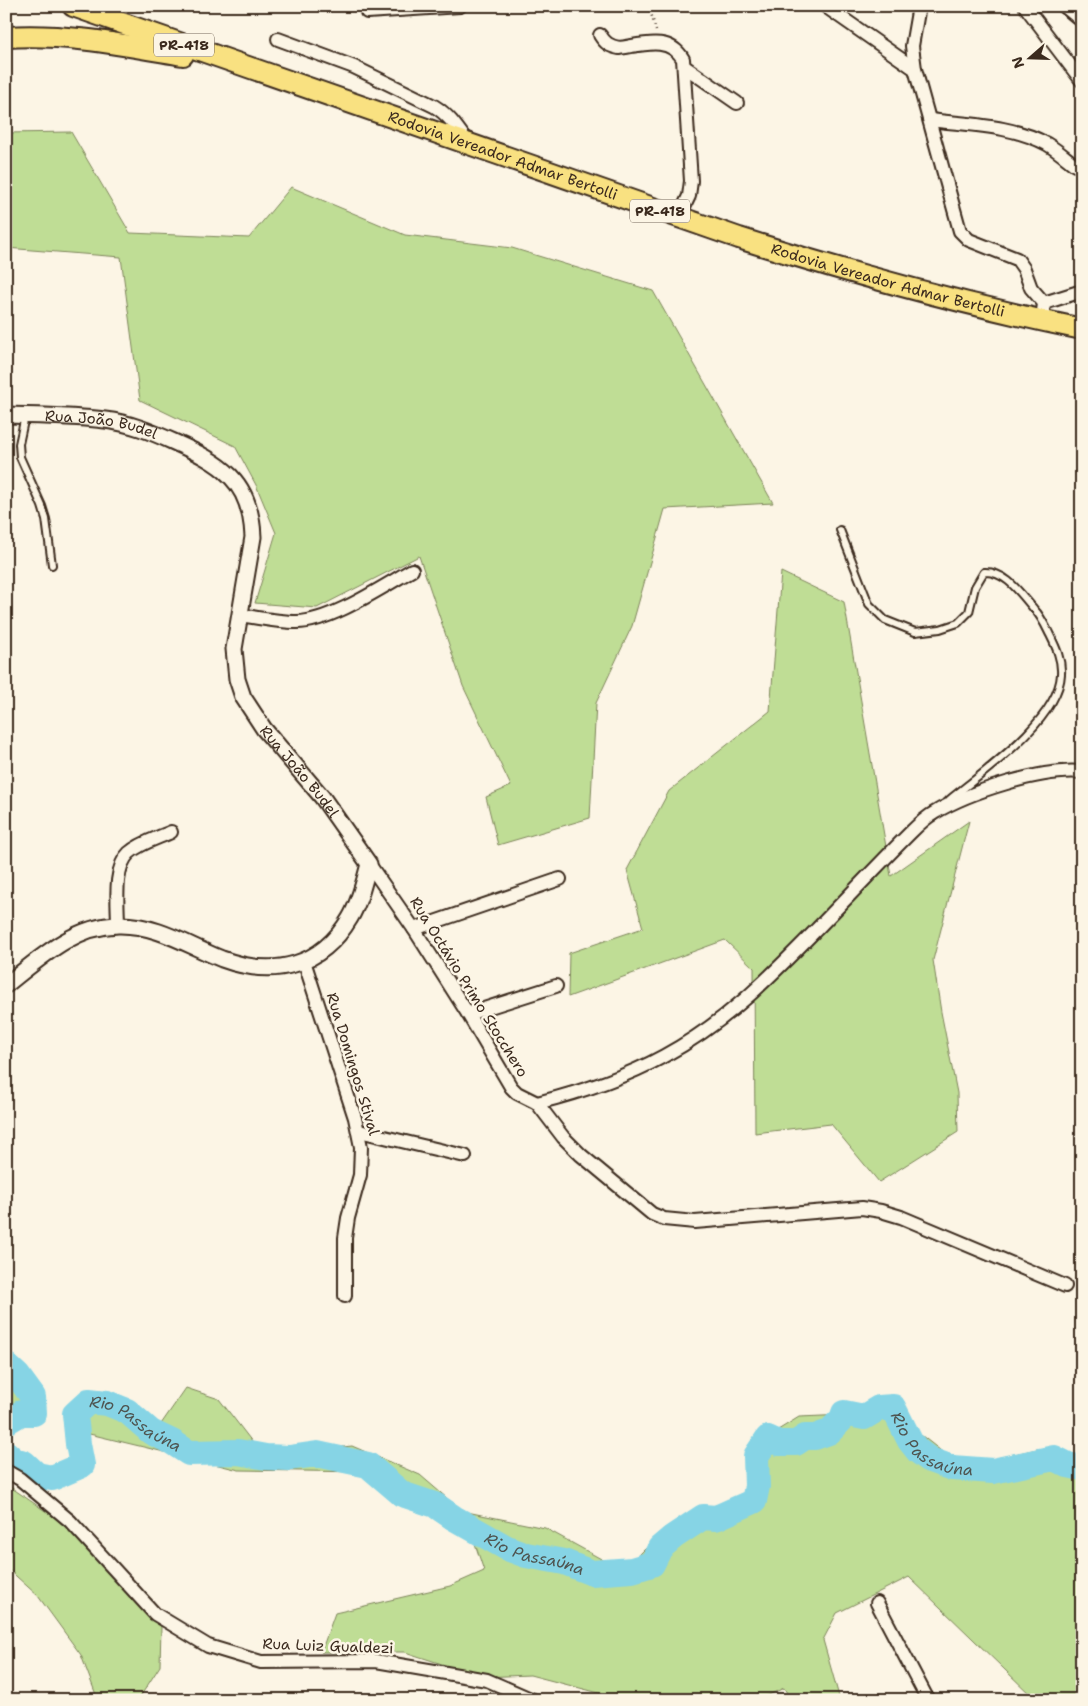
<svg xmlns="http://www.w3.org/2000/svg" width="1088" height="1706" font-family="'Shantell Sans',sans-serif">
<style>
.green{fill:#bfdd95;stroke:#7d845a}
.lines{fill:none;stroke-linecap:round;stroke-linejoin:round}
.river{stroke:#86d4e5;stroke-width:26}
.service-casing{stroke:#3b2a1e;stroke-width:10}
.minor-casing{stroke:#3b2a1e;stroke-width:16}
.tertiary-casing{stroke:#3b2a1e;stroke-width:19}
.trunk-casing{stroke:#3b2a1e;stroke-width:24}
.path{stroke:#3b2a1e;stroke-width:2.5;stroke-dasharray:1 4;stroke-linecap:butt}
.service{stroke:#fcf5e5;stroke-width:6}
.minor{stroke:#fcf5e5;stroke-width:12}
.tertiary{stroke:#fcf5e5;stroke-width:15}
.trunk{stroke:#f9e181;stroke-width:20}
.labels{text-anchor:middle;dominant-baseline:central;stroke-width:5;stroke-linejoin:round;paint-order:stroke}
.shield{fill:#fcf5e5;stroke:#75675a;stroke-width:1}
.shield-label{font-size:14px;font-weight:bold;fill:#3b2a1e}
.street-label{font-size:15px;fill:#3b2a1e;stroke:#fcf5e5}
.water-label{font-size:16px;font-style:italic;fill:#4e5450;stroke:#fcf5e5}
</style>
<rect width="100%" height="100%" fill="#fcf5e5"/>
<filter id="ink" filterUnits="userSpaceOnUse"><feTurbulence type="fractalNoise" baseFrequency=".02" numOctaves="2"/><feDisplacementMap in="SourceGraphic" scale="10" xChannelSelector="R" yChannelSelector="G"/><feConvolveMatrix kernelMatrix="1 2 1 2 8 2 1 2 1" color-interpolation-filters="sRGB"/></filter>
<g filter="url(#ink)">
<!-- green -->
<g class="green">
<polygon points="71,132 130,233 249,238 291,187 405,235 512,248 653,291 773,503 665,509 632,626 596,703 590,818 498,845 486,797 511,786 463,686 419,556 317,608 255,603 276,533 256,485 235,446 140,400 121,257 6,248 6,133"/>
<polygon points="781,572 844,602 891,876 969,821 933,960 941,1012 957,1093 958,1132 879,1182 831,1124 755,1133 754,968 725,940 568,997 569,953 643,928 627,870 669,791 770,711"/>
<polygon points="6,1359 30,1387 16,1408 6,1402"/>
<polygon points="186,1388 219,1399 263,1456 352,1446 420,1475 462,1511 545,1528 603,1560 632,1562 662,1532 747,1503 757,1443 799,1417 893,1413 945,1454 974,1463 1037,1449 1082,1458 1082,1700 1036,1700 909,1577 837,1613 823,1640 840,1700 791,1700 784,1688 758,1700 626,1700 530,1675 482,1677 405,1652 321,1652 335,1613 450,1586 484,1571 466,1516 429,1491 365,1472 239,1470 77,1431 97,1399 159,1427"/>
<polygon points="6,1484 99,1548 161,1627 160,1666 138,1700 98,1700 81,1655 38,1596 6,1567"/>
</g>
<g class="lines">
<!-- river -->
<g class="river">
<polyline points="6,1365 17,1375 33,1397 34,1413 21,1413 6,1422"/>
<path id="s1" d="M6,1453L14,1460L24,1463L37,1475L52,1478L82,1465L78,1444L75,1414L89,1401L107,1403L127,1411L151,1432L172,1442L189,1453L238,1452L266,1457L289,1458L317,1454L368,1465L402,1494L435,1505L454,1518L507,1548L526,1555L564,1562L592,1573L632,1570L652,1564L660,1548L673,1537L703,1517L716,1518L754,1501L757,1486L756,1456L768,1438L779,1443H796L805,1437H815L829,1432L842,1419L844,1413L864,1417L879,1408L893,1407L910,1441L918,1451L930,1460L952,1468L993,1471L1054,1458L1068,1465L1082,1468"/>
</g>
<!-- service casing -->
<g class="service-casing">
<g id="service">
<polyline points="25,416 19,444 20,457 42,506 46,519 52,565"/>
<path d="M840,530L869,604L885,620L915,632L940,629L958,623L969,612L975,587L984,572C1006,571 1020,593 1034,609C1041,616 1045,625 1050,635C1056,647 1062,660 1061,674C1059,720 982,773 949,800"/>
</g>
</g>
<!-- minor casing -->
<g class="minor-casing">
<g id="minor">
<polyline points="825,6 915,69 960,231 969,240 1017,259 1024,269 1031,288 1044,303 1042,321"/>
<polyline points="1025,6 1082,81"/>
<polyline points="1064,6 1082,21"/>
<polyline points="367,12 460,6"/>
<path d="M600,35C605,43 609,46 619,48C642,45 669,35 683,59L691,181L689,196L679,217"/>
<path d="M278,39L354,67L434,106C449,115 458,129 468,143"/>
<polyline points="685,67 737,103"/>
<polyline points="915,69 912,46 919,6"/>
<path d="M930,120C968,125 1012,125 1047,144C1057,150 1066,158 1075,165"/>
<polyline points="1044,303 1082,291"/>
<path d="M240,615C259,618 278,622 297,622C330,622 382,587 412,570"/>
<polyline points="369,864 414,929 468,1014 511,1087 517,1093 537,1103 563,1137 581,1155 652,1214 664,1219 695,1222 862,1208 881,1211 901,1217 1065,1286"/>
<path d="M118,925C118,905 113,868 129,853C140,843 158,838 171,832"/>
<polyline points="414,929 560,879"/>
<polyline points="304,961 355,1118 361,1147 360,1175 348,1218 345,1238 345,1296"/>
<polyline points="468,1014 556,986"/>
<path d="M537,1103C581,1092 624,1078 664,1056C725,1023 767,980 815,931C847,898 878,865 910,833C917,826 925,818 934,813C968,792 1043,768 1082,772"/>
<polyline points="359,1131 465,1156"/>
<polyline points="6,1471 20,1479 70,1521 155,1614 208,1646 261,1662 376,1661 487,1680 533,1700"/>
<polyline points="877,1603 928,1700"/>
</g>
</g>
<!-- tertiary casing -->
<g class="tertiary-casing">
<g id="tertiary">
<path id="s2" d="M6,415C39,416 73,416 105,420C130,423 152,432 174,442C221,463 251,480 253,537L234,649L237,679L243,697L264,729L322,797L369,864C364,882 360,901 350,918C321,967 274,978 222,959C189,946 156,924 118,925C73,926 39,959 6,985"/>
</g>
</g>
<!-- trunk casing -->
<g class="trunk-casing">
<g id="trunk">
<path id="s3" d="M73,6L739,238C852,274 966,305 1082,329"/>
<path d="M6,37C66,33 124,45 183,55"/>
</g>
</g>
<!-- path -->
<polyline class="path" points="649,6 656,31"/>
<!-- service -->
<use href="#service" class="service"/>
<!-- minor -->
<use href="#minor" class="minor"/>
<!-- tertiary -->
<use href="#tertiary" class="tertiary"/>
<!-- trunk -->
<use href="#trunk" class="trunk"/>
</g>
</g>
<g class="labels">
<!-- shield labels -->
<g class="shield">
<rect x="154" y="33.5" width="60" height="23" rx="4"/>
<rect x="630" y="199.5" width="60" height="23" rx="4"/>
</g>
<g class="shield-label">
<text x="184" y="45">PR-418</text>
<text x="660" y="211">PR-418</text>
</g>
<!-- street labels -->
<g class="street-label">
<text stroke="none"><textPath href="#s3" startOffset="455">Rodovia Vereador Admar Bertolli</textPath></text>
<text stroke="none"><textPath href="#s3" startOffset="860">Rodovia Vereador Admar Bertolli</textPath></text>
<text stroke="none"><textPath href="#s2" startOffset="96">Rua João Budel</textPath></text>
<text stroke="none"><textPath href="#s2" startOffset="561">Rua João Budel</textPath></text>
<text transform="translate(469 987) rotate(58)">Rua Octávio Primo Stocchero</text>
<text transform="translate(353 1064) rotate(73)">Rua Domingos Stival</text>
<text transform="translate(328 1646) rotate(2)">Rua Luiz Gualdezi</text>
</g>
<!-- water labels -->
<g class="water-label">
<text stroke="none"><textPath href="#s1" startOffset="210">Rio Passaúna</textPath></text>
<text stroke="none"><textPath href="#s1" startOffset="1159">Rio Passaúna</textPath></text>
<text stroke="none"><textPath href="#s1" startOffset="645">Rio Passaúna</textPath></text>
</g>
</g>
<!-- margin -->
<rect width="1088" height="1706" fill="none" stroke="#fcf5e5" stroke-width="25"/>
<rect x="12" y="12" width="1063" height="1681" fill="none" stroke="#3b2a1e" stroke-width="2" filter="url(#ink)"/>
<!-- north arrow -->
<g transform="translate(1030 58) rotate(250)" stroke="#fcf5e5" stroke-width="4" paint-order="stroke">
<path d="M0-4L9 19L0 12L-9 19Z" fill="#3b2a1e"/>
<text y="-8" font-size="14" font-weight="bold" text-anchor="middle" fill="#3b2a1e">N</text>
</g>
</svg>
